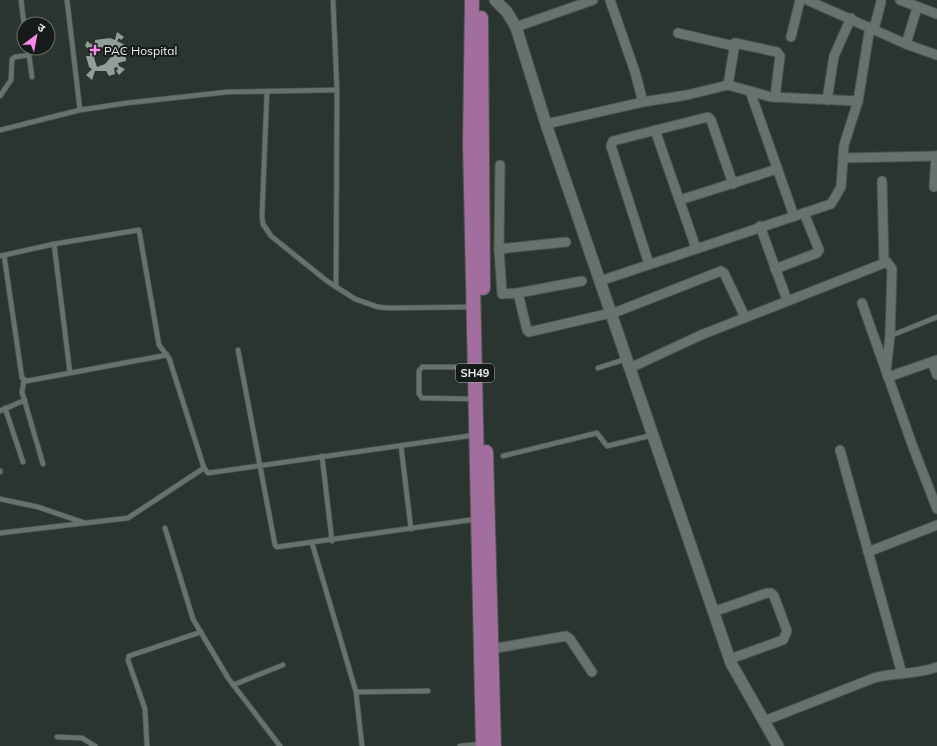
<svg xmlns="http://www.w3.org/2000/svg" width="937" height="746" font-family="Mulish,'Noto Sans Devanagari',sans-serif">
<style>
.building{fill:#919d97;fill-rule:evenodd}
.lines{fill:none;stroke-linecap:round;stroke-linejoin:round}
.service-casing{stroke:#4b534f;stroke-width:6}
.minor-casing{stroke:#4b534f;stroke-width:11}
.tertiary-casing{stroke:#4b534f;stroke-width:13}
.primary-casing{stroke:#4b534f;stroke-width:16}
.service{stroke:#67726c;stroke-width:4.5}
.minor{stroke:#67726c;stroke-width:9}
.tertiary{stroke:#67726c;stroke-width:11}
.primary{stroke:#a26e9d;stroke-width:14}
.poi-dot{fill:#f888ea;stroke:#161b19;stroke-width:1.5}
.labels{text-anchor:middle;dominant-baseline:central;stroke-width:4;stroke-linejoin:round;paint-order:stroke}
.shield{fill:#161b19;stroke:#aab0ad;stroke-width:1}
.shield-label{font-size:11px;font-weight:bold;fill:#eaf0ed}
.poi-label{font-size:12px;fill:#eaf0ed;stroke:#161b19;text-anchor:start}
</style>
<rect width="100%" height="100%" fill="#2a352f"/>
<!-- building -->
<path class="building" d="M117,32L124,37L121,40L119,38L117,41L125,45L126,61L118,63L119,66L125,69L119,75L116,71L118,69L117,67L114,68L115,74L109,76L106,71H95L92,80L86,75L92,69L89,67L86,56H90V50L85,46L87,41L91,44L95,43V40L110,38L115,40ZM109,46L112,56L105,64L97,67L94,58L100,48Z"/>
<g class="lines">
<!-- service casing -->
<g class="service-casing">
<g id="service">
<polyline points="21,0 24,24"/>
<polyline points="67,0 80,110"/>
<polyline points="333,0 337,90 336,287"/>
<polyline points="28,48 32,77"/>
<polyline points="267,91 262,217 263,224 271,236 327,281 355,299 378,307 389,308 471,307"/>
<polyline points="0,96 11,80 12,59 15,57 29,55"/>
<polyline points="0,130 80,110 127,103 227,92 337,90"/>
<polyline points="54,244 70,373"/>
<polyline points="4,255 22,378 27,381 167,355"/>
<polyline points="0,256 54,244 139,230 159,345 169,358 204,468 208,473 475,435"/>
<polyline points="890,336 937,317"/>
<polyline points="238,350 275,545 277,547 477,519"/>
<polyline points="473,367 422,367 419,371 419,394 422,398 473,399"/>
<polyline points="598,368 626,359"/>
<polyline points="24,381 22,392 43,464"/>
<polyline points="5,408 23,462"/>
<polyline points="0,411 25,400"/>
<polyline points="401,446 411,529"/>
<polyline points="322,456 332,541"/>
<polyline points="503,456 597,433 607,446 653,435"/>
<polyline points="0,471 0,472"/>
<polyline points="0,499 38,507 85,523"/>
<polyline points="165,528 193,619 228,678 280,746"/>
<polyline points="0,533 128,518 204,468"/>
<polyline points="312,543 356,692 362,746"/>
<polyline points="233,685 283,665"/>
<polyline points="356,692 428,691"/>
<polyline points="57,737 82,738 95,746"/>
<polyline points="147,746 145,709 128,660 129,656 201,632"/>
<polyline points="460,746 481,744"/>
</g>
</g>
<!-- minor casing -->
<g class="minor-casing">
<g id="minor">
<polyline points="610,0 635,72 643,102"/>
<polyline points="807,0 906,44 937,55"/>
<polyline points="900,0 937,14"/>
<polyline points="516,27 593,0"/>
<polyline points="874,29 881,2"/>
<polyline points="678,33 734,46"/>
<polyline points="791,37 800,0"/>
<polyline points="906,44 917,8"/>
<polyline points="728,85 735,43 777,52 780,56 775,97"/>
<polyline points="750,91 794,216"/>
<polyline points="827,100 834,56 851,18"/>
<polyline points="546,124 643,102 687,95 728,85 771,97 858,101 870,27"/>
<polyline points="655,130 696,248"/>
<polyline points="843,158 937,156"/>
<polyline points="500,165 499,249 502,294 518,293 582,281"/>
<polyline points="882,181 884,262"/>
<polyline points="934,187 936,156"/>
<polyline points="680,200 777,169"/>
<polyline points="760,226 787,300"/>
<polyline points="499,249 566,242"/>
<polyline points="649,264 611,146 613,141 708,117 711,120 733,184"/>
<polyline points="775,269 817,253 819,250 804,213"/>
<polyline points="600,281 831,204 841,187 844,145 858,101"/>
<polyline points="518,293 527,330 529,332 611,313"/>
<polyline points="862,303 913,447 937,509"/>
<polyline points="611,314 721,271 724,273 745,317"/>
<polyline points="932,362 937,375"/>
<polyline points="630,368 701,335 887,262 892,269 890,336 886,371"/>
<polyline points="888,377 937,360"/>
<polyline points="840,450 902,674"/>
<polyline points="868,552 937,525"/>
<polyline points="713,612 767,593 771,593 774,596 787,631 783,640 730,659"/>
<polyline points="491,649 566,636 570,639 592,672"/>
<path d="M764,721L874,678C895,672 917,675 937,667"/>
</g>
</g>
<!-- tertiary casing -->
<g class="tertiary-casing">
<polyline id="tertiary" points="495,0 507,12 516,27 546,124 731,663 778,746"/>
</g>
<!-- primary casing -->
<g class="primary-casing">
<g id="primary">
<polyline points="472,0 470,143 483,746"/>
<polyline points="481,18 483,288"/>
<polyline points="486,452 494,746"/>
</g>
</g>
<!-- service -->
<use href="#service" class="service"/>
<!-- minor -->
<use href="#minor" class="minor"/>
<!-- tertiary -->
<use href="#tertiary" class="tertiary"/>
<!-- primary -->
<use href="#primary" class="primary"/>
</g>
<!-- markers -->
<path class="poi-dot" d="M93 44h4v4h4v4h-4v4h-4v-4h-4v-4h4z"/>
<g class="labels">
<!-- shield labels -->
<rect class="shield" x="456" y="364" width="38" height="18" rx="3"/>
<g class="shield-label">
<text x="475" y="373">SH49</text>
</g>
<!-- poi labels -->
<g class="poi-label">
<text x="104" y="50">PAC Hospital</text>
</g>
</g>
<!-- north arrow -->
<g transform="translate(36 36) rotate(32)"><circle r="19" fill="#161b19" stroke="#6b706e"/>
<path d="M0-3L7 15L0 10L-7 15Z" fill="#f888ea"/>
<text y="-6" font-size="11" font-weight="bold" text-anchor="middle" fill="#eaf0ed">उ</text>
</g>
</svg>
